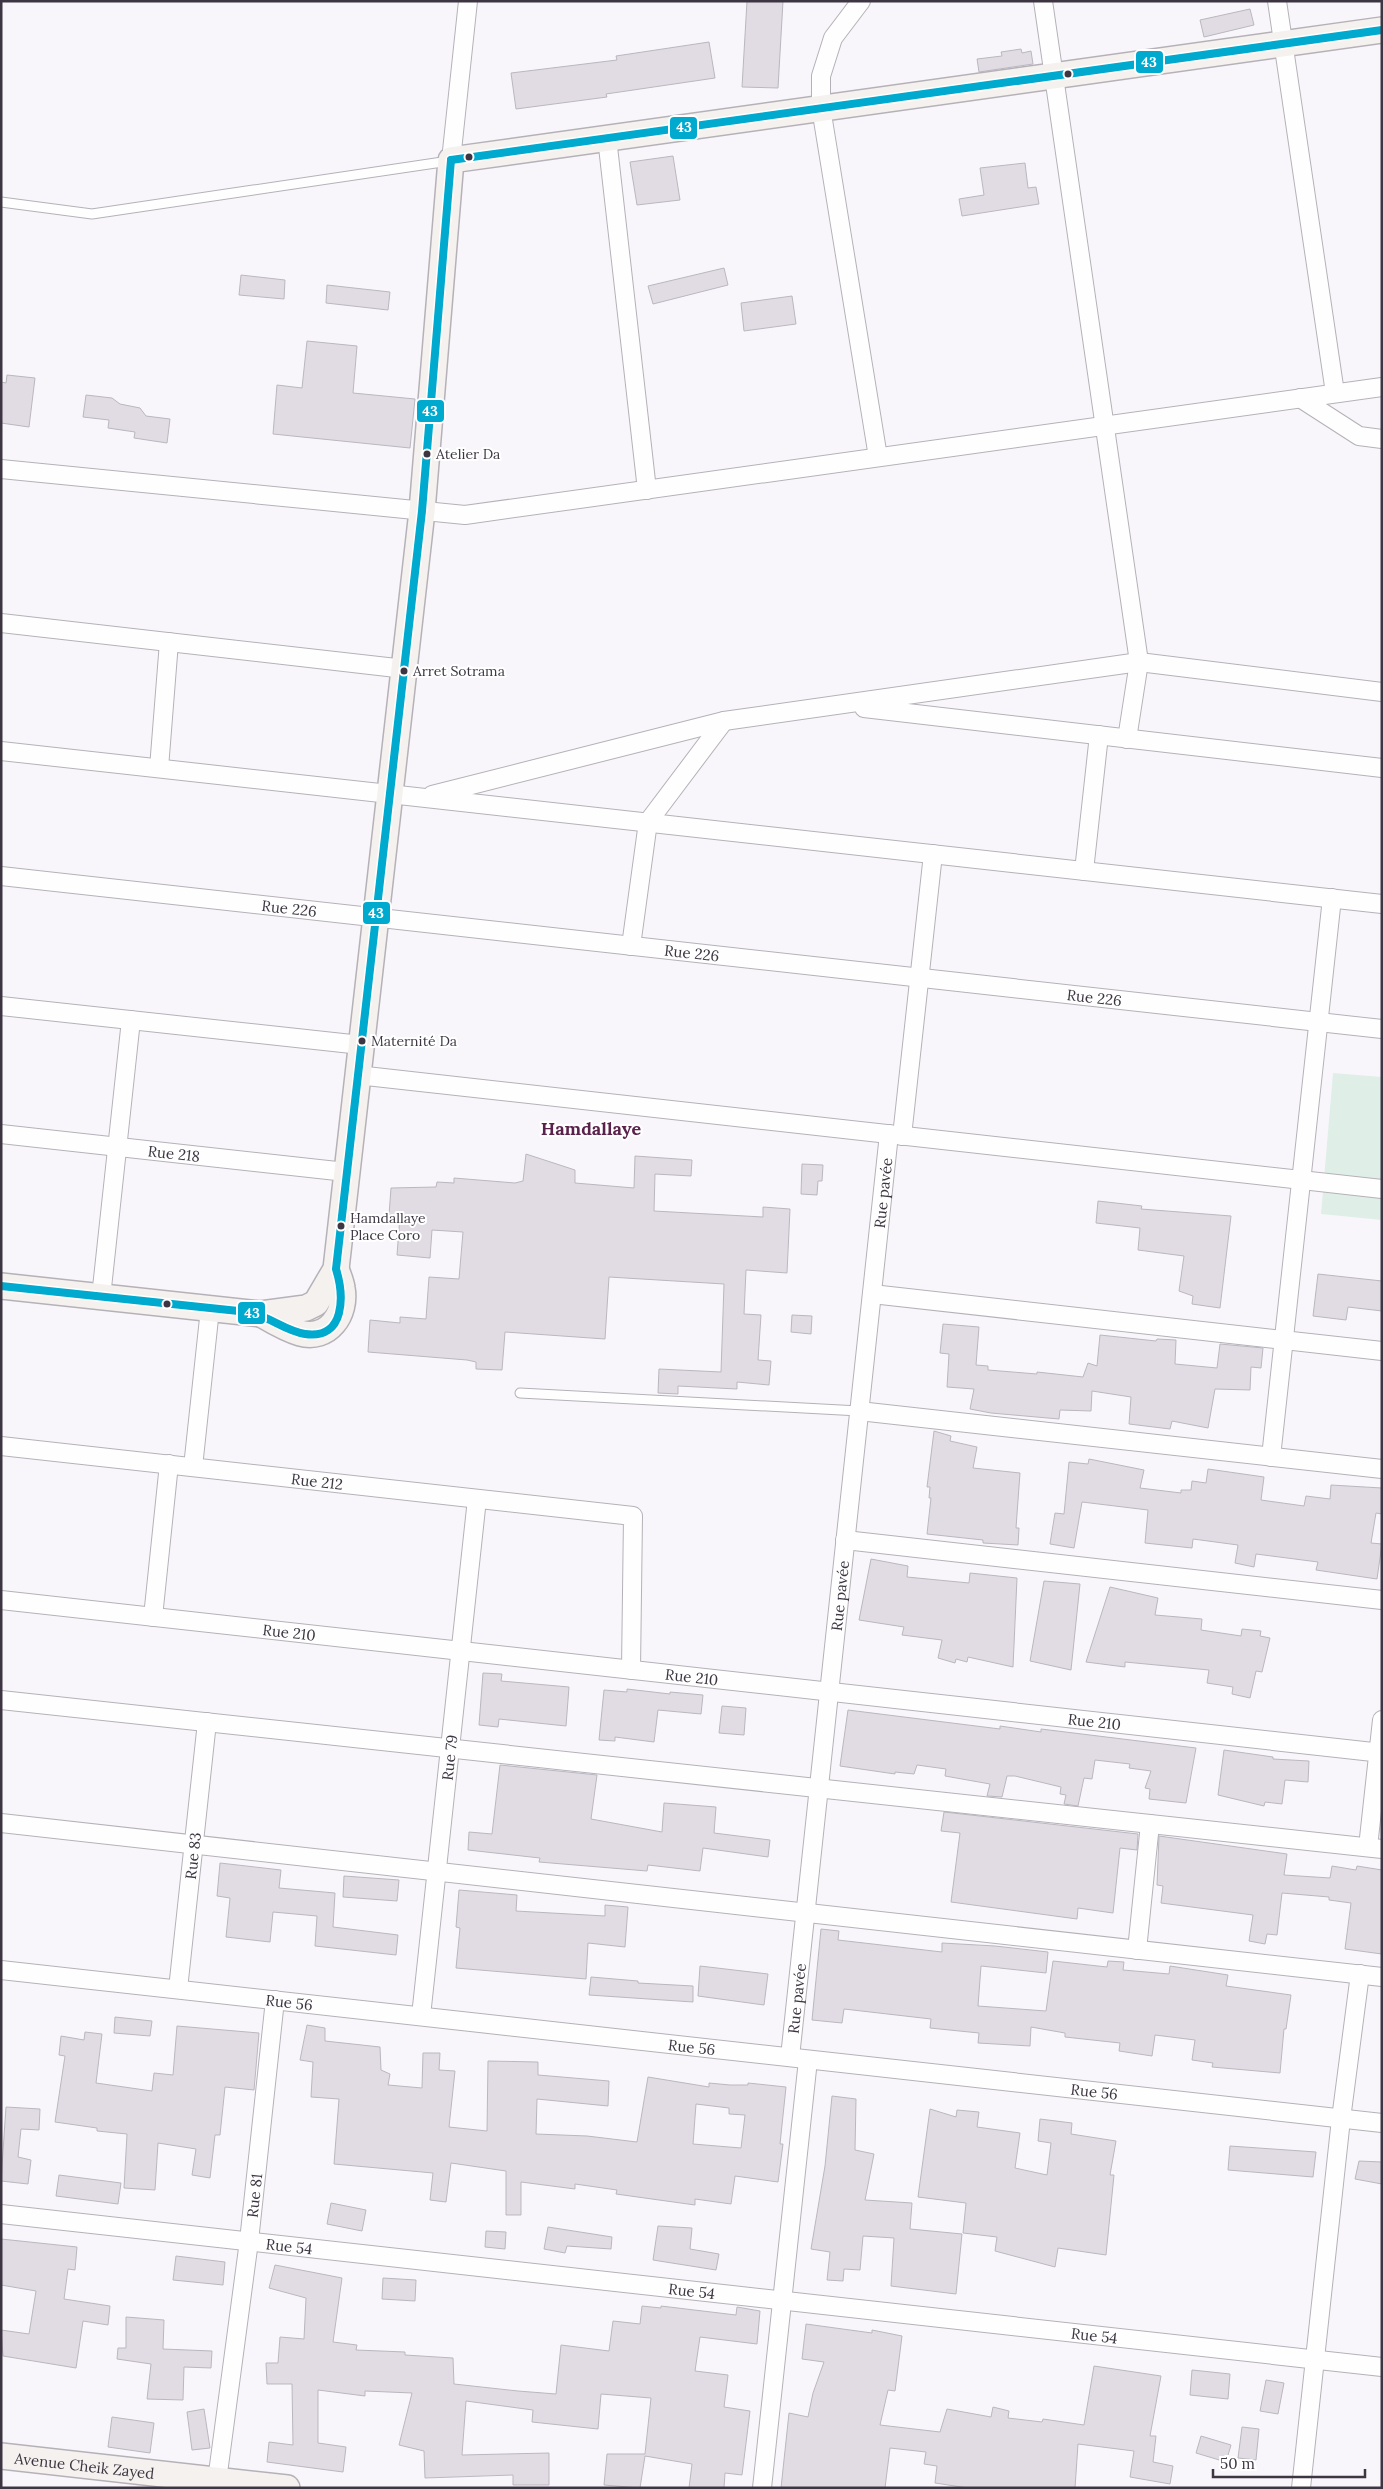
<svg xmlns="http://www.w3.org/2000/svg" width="1383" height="2489" font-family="Lora,serif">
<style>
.green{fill:#dfefe7}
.building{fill:#e1dce4;stroke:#bbb7bf;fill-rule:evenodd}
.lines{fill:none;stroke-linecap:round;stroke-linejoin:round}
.lane-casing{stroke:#b5b1b8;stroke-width:11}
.street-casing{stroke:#b5b1b8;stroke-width:20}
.secondary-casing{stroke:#b5b1b8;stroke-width:28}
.lane{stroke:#fefefe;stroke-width:9}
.street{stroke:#fefefe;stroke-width:18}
.secondary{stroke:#f4f1ee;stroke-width:25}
.bus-1-casing{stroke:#fff;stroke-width:11}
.bus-1{stroke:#00a9ce;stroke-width:8}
.bus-dot{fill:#3d3642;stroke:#fff;stroke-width:2}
.labels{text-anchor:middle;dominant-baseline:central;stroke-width:4;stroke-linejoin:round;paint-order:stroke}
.bus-label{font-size:14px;fill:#3d3642;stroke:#fff;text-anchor:start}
.street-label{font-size:15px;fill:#3d3642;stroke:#fff}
.quarter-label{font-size:18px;font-weight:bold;fill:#5a214b;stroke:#fff}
.line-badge{stroke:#fff;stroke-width:2}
.badge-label{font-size:14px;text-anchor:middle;font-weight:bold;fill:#fff}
</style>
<rect width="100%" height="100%" fill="#f9f6fb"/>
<!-- green -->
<polygon class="green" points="1333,1073 1382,1077 1382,1220 1321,1214"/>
<!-- building -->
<g class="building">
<polygon points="747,1 783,1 778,88 742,87"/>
<polygon points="1250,9 1254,25 1204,37 1200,20"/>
<polygon points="709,42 715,78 606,94 607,97 516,109 511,73 617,60 616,56"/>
<polygon points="1021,49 1022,53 1031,51 1033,64 979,72 977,59 1002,56 1001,52"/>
<polygon points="673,156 680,200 637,205 630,162"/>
<polygon points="1025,163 1028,188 1036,187 1039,204 962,216 959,199 984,195 980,168"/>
<polygon points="724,268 728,285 653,304 648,286"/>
<polygon points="241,275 285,280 284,299 239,295"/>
<polygon points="327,285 390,292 388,310 326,303"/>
<polygon points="792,296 796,324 744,331 741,303"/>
<polygon points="307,341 357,346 353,393 415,399 410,448 273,434 277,385 302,388"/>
<polygon points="7,375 35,378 29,427 1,423 1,382 6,383"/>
<polygon points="86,395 112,398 120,404 140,408 146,416 170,419 167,443 134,438 135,432 108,428 109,420 83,417"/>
<polygon points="526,1154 575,1170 575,1183 634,1188 635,1156 692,1160 691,1176 655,1174 654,1211 763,1217 763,1207 790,1209 787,1273 746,1270 744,1314 761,1315 758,1360 771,1361 769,1385 737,1382 737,1389 678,1386 678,1394 658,1393 659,1369 721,1372 724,1284 609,1277 605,1339 505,1332 502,1370 476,1369 476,1362 467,1360 368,1352 370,1320 400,1323 400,1317 426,1319 429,1277 459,1279 463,1232 432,1230 430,1258 397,1255 400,1216 389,1215 391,1188 436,1187 437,1182 454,1183 454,1178 515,1183 523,1181"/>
<polygon points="802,1164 823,1165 822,1181 818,1181 817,1195 801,1194"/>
<polygon points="1098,1201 1142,1206 1141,1209 1231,1216 1220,1308 1192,1304 1193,1296 1179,1291 1184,1256 1138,1250 1140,1228 1096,1223"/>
<polygon points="1318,1274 1382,1281 1382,1311 1348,1307 1346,1320 1313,1316"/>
<polygon points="792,1315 812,1316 811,1334 791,1332"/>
<polygon points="943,1324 979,1327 976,1365 988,1366 988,1370 1037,1374 1037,1372 1083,1377 1088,1363 1097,1366 1100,1335 1156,1341 1157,1339 1176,1340 1175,1364 1217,1368 1220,1344 1263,1348 1261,1368 1251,1367 1250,1390 1215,1389 1208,1428 1172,1421 1170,1429 1129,1424 1131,1397 1092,1391 1091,1411 1060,1410 1059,1419 991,1413 970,1409 974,1389 947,1387 949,1354 940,1353"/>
<polygon points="934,1431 951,1436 950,1441 977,1447 973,1468 1020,1473 1016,1528 1019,1528 1018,1545 983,1543 983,1540 927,1534 931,1498 929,1498 930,1487 927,1487"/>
<polygon points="1089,1459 1144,1470 1140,1488 1181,1493 1181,1490 1191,1490 1192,1481 1206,1483 1208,1469 1264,1477 1261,1500 1304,1506 1306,1496 1330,1499 1331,1485 1382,1488 1382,1514 1376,1513 1371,1543 1382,1544 1377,1579 1316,1570 1318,1562 1256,1554 1254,1567 1235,1563 1238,1545 1193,1539 1192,1548 1145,1543 1148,1510 1082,1502 1074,1548 1050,1544 1055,1513 1064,1514 1069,1462 1088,1464"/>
<polygon points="871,1559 908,1566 907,1577 969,1583 970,1573 1017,1578 1013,1667 968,1657 967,1662 956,1659 955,1663 938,1658 942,1640 902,1635 904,1627 859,1620"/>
<polygon points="1044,1581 1080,1584 1071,1670 1030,1661"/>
<polygon points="1110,1587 1158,1598 1155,1615 1202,1619 1201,1630 1241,1636 1242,1629 1261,1631 1260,1636 1270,1638 1262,1672 1256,1671 1250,1698 1232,1694 1233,1687 1207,1683 1209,1670 1125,1662 1125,1667 1086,1662"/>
<polygon points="483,1673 502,1674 501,1681 569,1687 566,1726 499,1719 498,1727 479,1725"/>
<polygon points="627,1689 670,1694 670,1692 703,1695 701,1714 658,1710 654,1742 615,1737 615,1741 599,1740 604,1690 627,1692"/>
<polygon points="722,1706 746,1708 744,1735 719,1733"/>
<polygon points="848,1710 1000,1729 1000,1726 1041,1732 1041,1729 1196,1748 1186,1803 1149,1799 1150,1789 1145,1788 1151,1771 1129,1768 1130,1764 1095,1760 1092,1779 1084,1778 1078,1806 1064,1804 1066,1795 1060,1794 1061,1787 1015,1776 1007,1776 1002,1797 987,1796 990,1784 945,1776 946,1769 917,1765 914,1774 895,1772 895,1774 840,1766"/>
<polygon points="1224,1750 1273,1757 1273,1759 1309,1761 1308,1782 1285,1780 1282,1804 1265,1802 1264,1806 1218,1795"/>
<polygon points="500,1765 597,1775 591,1819 662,1832 664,1803 716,1807 714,1833 770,1840 768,1857 703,1848 700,1871 648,1865 647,1871 539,1862 540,1858 468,1850 469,1832 492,1834"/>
<polygon points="944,1812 1138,1834 1137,1850 1120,1848 1113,1913 1078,1908 1077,1919 951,1902 960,1833 941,1831"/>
<polygon points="1159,1836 1287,1854 1284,1875 1330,1878 1332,1866 1356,1870 1357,1866 1382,1870 1382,1954 1345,1949 1351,1903 1329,1900 1329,1897 1282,1893 1277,1935 1267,1934 1265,1944 1249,1941 1253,1915 1161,1903 1163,1886 1157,1885"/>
<polygon points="220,1863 281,1870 279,1888 335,1893 333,1927 398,1935 396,1955 315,1946 317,1916 273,1912 270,1942 226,1937 230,1898 217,1896"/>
<polygon points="344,1876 399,1880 397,1901 343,1897"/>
<polygon points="459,1890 517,1895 516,1911 605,1916 605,1905 628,1907 625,1947 588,1943 586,1979 456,1968 460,1928 456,1927"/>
<polygon points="821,1929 839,1931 838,1940 942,1952 942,1943 995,1946 1048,1952 1046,1973 981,1966 978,2006 1046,2011 1053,1961 1107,1967 1108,1961 1124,1962 1123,1970 1169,1974 1170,1966 1228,1975 1226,1986 1291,1995 1286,2029 1284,2029 1280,2073 1212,2067 1213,2063 1192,2060 1195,2040 1155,2035 1152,2056 1119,2051 1120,2043 1065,2037 1065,2033 1031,2027 1030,2046 978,2043 979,2033 930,2028 931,2019 844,2009 842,2023 812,2020"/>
<polygon points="700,1966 768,1974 764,2005 698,1996"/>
<polygon points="591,1977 638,1981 638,1983 693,1986 693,2002 589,1995"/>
<polygon points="115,2017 152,2021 150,2036 114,2033"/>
<path d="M307,2025L325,2028V2041L380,2047L381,2070L390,2074L388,2085L422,2088L423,2053H440L439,2070L455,2071L449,2127L487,2131L488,2061L538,2062V2075L609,2081L608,2106L537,2099L536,2134L587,2136L637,2142L648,2077L709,2087V2083L730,2085H748V2083L786,2087L780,2144H783L778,2182L735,2176L731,2204L695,2199V2205L616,2194L617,2190L575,2184V2189L521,2182V2215H506V2171L451,2163L446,2202L430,2200L433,2173L334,2164L339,2099L311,2097L313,2062L300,2060ZM696,2104L729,2108V2114L745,2115L741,2148L693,2144Z"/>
<polygon points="177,2026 259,2033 254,2090 225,2087 220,2135 215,2135 210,2178 192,2175 196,2149 158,2143 155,2190 124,2188 127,2134 97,2131 97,2128 55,2122 65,2056 59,2055 61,2036 84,2040 85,2032 102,2034 96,2083 152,2091 154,2073 173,2075"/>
<polygon points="832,2096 856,2099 855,2150 874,2154 865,2200 912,2203 910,2229 962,2234 956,2294 891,2286 894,2238 863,2236 860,2270 844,2269 843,2281 827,2280 830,2252 811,2249 825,2166"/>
<polygon points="6,2107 40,2109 39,2130 21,2129 18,2157 31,2160 28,2184 1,2181"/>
<polygon points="930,2109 956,2117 957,2110 979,2112 977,2127 1020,2133 1015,2168 1047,2175 1051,2143 1038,2141 1040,2119 1072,2123 1071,2134 1116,2141 1110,2175 1114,2175 1106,2255 1058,2248 1055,2267 995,2251 997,2237 963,2233 966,2203 918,2197"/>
<polygon points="1230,2146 1316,2152 1313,2177 1228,2170"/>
<polygon points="1359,2161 1382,2162 1382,2184 1355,2179"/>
<polygon points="59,2175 121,2183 118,2204 56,2196"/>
<polygon points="331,2203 366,2210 362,2231 327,2224"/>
<polygon points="658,2226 692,2228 690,2249 719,2254 716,2270 653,2260"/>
<polygon points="548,2227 612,2237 611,2249 567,2246 565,2253 544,2249"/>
<polygon points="486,2231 506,2232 505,2249 485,2247"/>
<polygon points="1,2239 77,2247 75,2270 68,2269 64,2299 110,2306 108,2325 83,2321 76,2368 3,2356 1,2330 29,2334 36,2291 1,2285"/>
<polygon points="176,2256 225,2262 223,2285 173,2280"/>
<polygon points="275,2265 342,2278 333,2342 357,2345 356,2350 405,2352 405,2355 453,2358 454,2384 518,2391 556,2394 561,2345 609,2351 613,2321 640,2324 642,2306 661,2308 661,2306 736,2315 737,2307 760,2311 757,2344 700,2337 695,2371 728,2375 724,2407 750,2411 742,2475 725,2473 724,2488 689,2488 692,2464 645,2456 640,2488 604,2485 607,2454 645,2454 651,2398 601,2394 598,2429 532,2422 533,2410 466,2401 462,2455 549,2453 549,2485 513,2485 513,2475 425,2478 424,2451 399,2445 412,2393 365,2391 365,2396 318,2390 318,2443 346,2447 343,2472 267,2462 269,2442 293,2445 292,2384 267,2384 266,2363 278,2363 280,2337 304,2339 306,2298 269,2288"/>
<polygon points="383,2278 416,2280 415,2301 382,2299"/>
<polygon points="126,2317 164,2320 163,2349 212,2351 211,2368 184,2367 183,2400 147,2399 151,2364 117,2359 118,2348 126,2348"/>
<polygon points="806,2324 872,2333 872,2330 902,2336 895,2391 888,2390 880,2425 940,2432 947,2409 991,2417 993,2407 1009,2411 1008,2418 1042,2422 1043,2419 1084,2425 1094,2366 1161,2376 1150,2436 1156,2436 1153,2462 1173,2466 1170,2484 1130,2477 1134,2451 1078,2444 1075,2488 968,2488 935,2483 937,2466 924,2464 926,2452 890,2448 885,2488 781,2488 789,2413 808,2417 813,2393 824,2362 802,2359"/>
<polygon points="1192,2370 1230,2374 1228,2399 1190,2395"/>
<polygon points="1266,2380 1284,2383 1278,2414 1260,2411"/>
<polygon points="204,2409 210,2448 192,2450 187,2412"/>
<polygon points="112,2417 154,2423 150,2453 108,2447"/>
<polygon points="1242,2427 1259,2429 1256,2460 1238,2458"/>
<polygon points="1201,2436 1231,2445 1226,2462 1196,2453"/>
</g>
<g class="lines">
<!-- lane casing -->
<g class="lane-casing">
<g id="lane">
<polyline points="1,202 92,214 449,161"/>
<polyline points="520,1393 859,1411"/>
</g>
</g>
<!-- street casing -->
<g class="street-casing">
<g id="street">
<polyline points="861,1 833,38 821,76 821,108 878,457"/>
<polyline points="1043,1 1139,662 1127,739"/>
<polyline points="1277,1 1335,393"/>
<polyline points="607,138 647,490"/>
<polyline points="451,160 468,1"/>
<polyline points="1300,398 1359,436 1382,439"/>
<polyline points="1,469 465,515 1382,387"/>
<polyline points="1,623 405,669"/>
<polyline points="864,708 1382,768"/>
<polyline points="1,751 1382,904"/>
<polyline points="159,768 169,642"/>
<polyline points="432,795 724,721 1139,662 1382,692"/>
<polyline points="1084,871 1099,735"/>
<path id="s1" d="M1,876L1382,1029"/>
<polyline points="631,946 648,822 724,721"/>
<polyline points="1,1006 361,1045"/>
<polyline points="357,1075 1382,1189"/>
<path id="s2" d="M1,1134L346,1172"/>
<polyline points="902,1136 933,854"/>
<polyline points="872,1294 1382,1351"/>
<polyline points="101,1297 131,1020"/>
<polyline points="859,1411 1382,1469"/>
<path id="s3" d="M1,1446L633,1516L631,1670"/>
<polyline points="1271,1457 1332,898"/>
<polyline points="193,1467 210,1309"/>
<polyline points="845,1540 1382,1600"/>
<path id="s4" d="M1,1600L1382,1753"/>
<polyline points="153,1617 169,1464"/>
<polyline points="1,1700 1382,1849"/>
<polyline points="1,1823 1382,1977"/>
<polyline points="1368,1847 1382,1720"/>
<polyline points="1137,1950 1150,1824"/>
<path id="s5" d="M1,1970L1382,2123"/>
<path id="s6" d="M178,1989L207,1722"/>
<path id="s7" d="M421,2016L477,1499"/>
<path id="s8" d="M790,2057L889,1134"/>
<path id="s9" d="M1,2214L1382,2367"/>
<path id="s10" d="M216,2488L249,2241L275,2000"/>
<polyline points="762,2488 808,2060"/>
<polyline points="1301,2488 1341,2119 1360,1974"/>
</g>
</g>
<!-- secondary casing -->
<g class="secondary-casing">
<g id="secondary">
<polyline points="1,1286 261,1314 306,1308 316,1303 336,1269 422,511 451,160 1382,30"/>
<path d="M261,1314C273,1321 286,1329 300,1333C328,1341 347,1314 342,1288C341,1281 338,1275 336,1269"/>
<path id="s11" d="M1,2456L287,2488"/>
</g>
</g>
<!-- lane -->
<use href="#lane" class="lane"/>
<!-- street -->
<use href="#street" class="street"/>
<!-- secondary -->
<use href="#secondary" class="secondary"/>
<!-- bus-1 casing -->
<g class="bus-1-casing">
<g id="bus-1">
<polyline points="451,160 1382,30"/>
<path d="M1,1286L248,1312C269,1316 285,1331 305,1334C346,1340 344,1295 336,1269L422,511L451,160"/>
</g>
</g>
<!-- bus-1 -->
<use href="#bus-1" class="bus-1"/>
</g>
<!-- markers -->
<g class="bus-dot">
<circle cx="1068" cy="74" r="4.5"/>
<circle cx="469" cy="157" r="4.5"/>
<circle cx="427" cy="454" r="4.5"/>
<circle cx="404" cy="671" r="4.5"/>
<circle cx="362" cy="1041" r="4.5"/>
<circle cx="341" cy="1226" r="4.5"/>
<circle cx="167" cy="1304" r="4.5"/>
</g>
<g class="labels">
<!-- bus labels -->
<g class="bus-label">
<text x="436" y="454">Atelier Da</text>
<text x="413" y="671">Arret Sotrama</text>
<text x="371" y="1041">Maternité Da</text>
<text x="350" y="1218">Hamdallaye<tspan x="350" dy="17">Place Coro</tspan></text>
</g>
<!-- street labels -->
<g class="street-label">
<text stroke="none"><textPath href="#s1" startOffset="290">Rue 226</textPath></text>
<text stroke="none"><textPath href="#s1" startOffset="695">Rue 226</textPath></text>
<text stroke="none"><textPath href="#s1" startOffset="1100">Rue 226</textPath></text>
<text stroke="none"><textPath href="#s2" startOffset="174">Rue 218</textPath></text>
<text stroke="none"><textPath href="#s8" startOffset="869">Rue pavée</textPath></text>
<text stroke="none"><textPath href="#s3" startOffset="318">Rue 212</textPath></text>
<text stroke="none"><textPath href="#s8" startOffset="464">Rue pavée</textPath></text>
<text stroke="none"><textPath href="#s4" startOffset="290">Rue 210</textPath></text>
<text stroke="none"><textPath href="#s4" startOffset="695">Rue 210</textPath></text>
<text stroke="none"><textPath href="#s4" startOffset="1100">Rue 210</textPath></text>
<text stroke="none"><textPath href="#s7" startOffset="260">Rue 79</textPath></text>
<text stroke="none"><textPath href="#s6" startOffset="134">Rue 83</textPath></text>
<text stroke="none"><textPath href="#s8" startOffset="59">Rue pavée</textPath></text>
<text stroke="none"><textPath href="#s5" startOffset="290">Rue 56</textPath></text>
<text stroke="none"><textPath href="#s5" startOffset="695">Rue 56</textPath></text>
<text stroke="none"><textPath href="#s5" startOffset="1100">Rue 56</textPath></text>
<text stroke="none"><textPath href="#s10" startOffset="295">Rue 81</textPath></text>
<text stroke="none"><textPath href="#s9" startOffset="290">Rue 54</textPath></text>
<text stroke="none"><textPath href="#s9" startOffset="695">Rue 54</textPath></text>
<text stroke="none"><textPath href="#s9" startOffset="1100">Rue 54</textPath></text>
<text stroke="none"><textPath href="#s11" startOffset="84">Avenue Cheik Zayed</textPath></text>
</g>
<!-- quarter labels -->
<g class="quarter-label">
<text x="591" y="1128">Hamdallaye</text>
</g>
</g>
<g class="line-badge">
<rect x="1135" y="50" width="29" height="24" rx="5" fill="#00a9ce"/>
<rect x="669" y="116" width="29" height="24" rx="5" fill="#00a9ce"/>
<rect x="416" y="399" width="29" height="24" rx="5" fill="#00a9ce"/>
<rect x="362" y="901" width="29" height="24" rx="5" fill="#00a9ce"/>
<rect x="237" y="1301" width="29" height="24" rx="5" fill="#00a9ce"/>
</g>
<g class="badge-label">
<text x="1149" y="67">43</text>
<text x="684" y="132">43</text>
<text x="430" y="416">43</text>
<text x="376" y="918">43</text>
<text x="252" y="1318">43</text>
</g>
<!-- border -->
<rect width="1383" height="2489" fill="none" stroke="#3d3642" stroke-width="5"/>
<!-- scale -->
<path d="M1213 2469v8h152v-8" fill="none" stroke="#3d3642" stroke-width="2.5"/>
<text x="1220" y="2469" font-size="15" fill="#3d3642" stroke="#ffffff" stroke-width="4" paint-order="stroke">50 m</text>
</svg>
